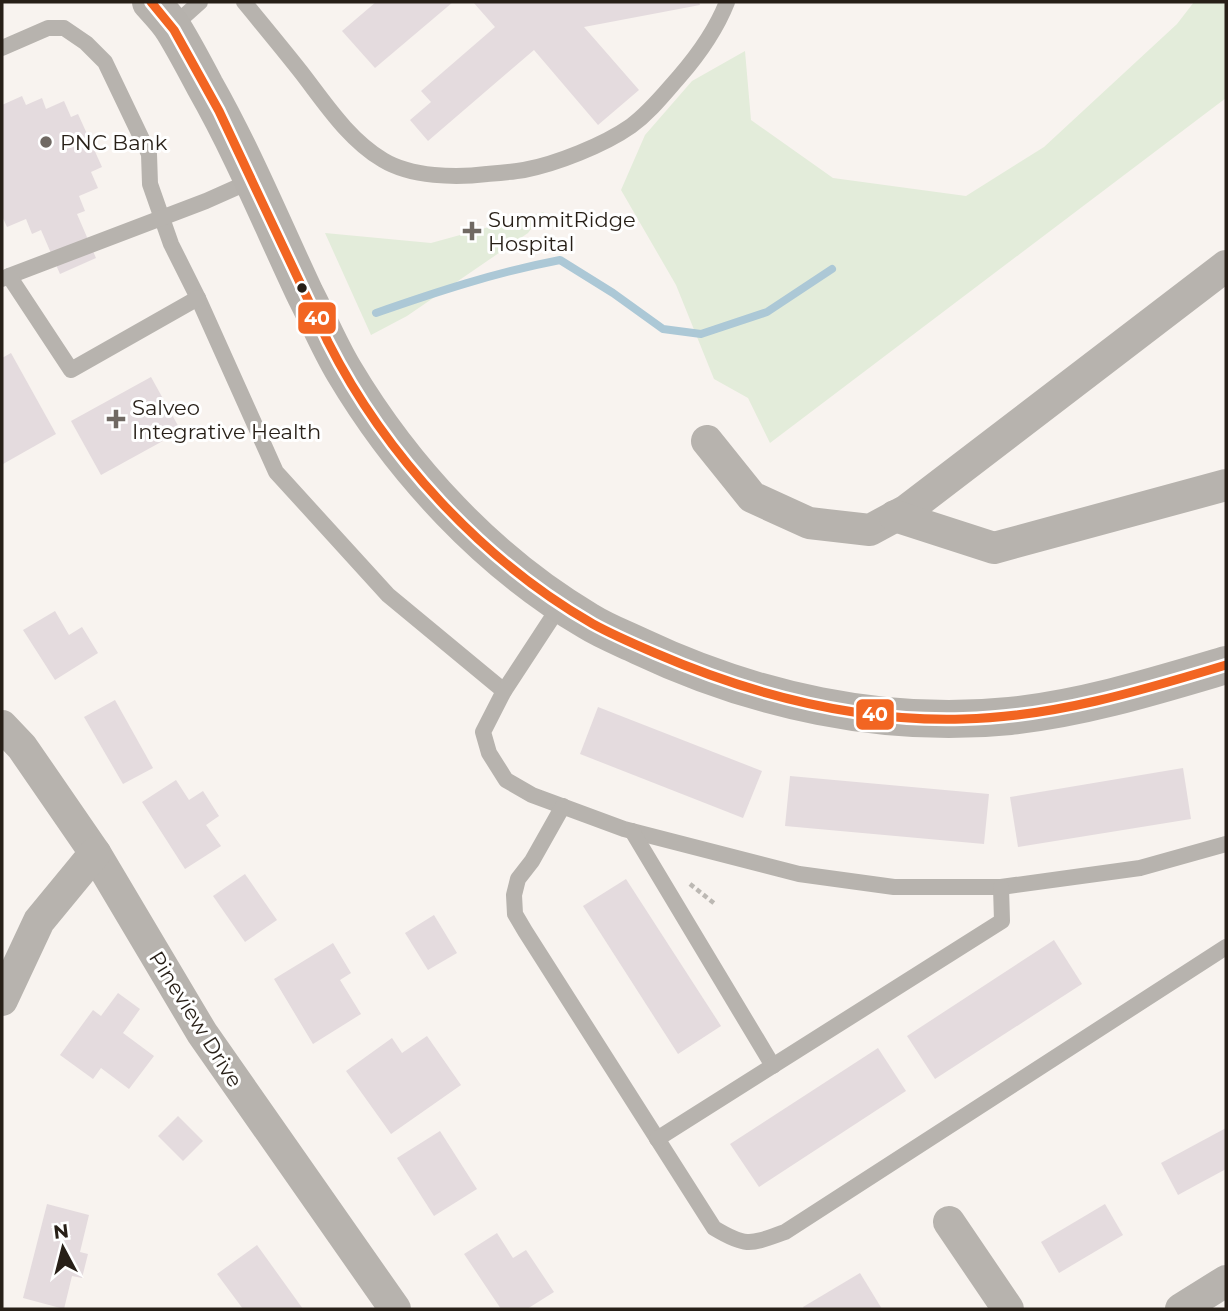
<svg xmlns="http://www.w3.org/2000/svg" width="1228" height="1311" font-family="Montserrat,sans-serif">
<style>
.green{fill:#e3ecda}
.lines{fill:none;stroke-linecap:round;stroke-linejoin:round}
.stream{stroke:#acc8d6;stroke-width:8}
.building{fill:#e4dbde}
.path{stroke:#bcb8b3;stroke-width:4.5;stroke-dasharray:5 3.5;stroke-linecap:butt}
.lane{stroke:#b7b3ae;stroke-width:16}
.street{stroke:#b7b3ae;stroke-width:32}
.secondary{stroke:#b6b2ad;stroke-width:38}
.bus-1-casing{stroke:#fff;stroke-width:14}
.bus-1{stroke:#f26522;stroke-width:9}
.poi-dot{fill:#706963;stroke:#fff;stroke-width:2.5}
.bus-dot{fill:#271f17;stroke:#fff;stroke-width:2.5}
.labels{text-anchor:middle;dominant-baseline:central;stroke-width:6;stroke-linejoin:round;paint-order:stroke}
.poi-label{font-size:21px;fill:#271f17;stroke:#fff;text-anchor:start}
.street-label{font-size:21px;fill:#271f17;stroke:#fff}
.line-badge{stroke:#fff;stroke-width:2.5}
.badge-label{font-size:19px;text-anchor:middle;font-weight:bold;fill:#fff}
</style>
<rect width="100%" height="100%" fill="#f8f3ef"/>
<!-- green -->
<g class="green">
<polygon points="1194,2 1226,2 1226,98 770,443 748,398 714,379 676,285 621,190 645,135 692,81 745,51 751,120 833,178 966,196 1044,147 1177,24"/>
<polygon points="544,212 528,233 407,316 371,335 325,233 431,243"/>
</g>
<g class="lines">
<!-- stream -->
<path class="stream" d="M376,313C436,292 497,272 560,260L613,293L663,329L701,334L767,312L832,269"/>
</g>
<!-- building -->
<g class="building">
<polygon points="376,2 453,2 375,68 342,31"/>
<polygon points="473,2 699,2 700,5 584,27 639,90 598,125 534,50 428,141 410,120 431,102 421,91 495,27"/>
<polygon points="22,96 26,105 42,98 46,109 64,101 71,117 78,114 102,167 91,172 98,188 79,196 85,211 77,214 96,258 60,274 41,230 32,234 26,219 7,227 2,216 2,105"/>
<polygon points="11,353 56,434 3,464 2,358"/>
<polygon points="151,377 181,431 101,475 71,421"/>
<polygon points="55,611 69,635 82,627 98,653 55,680 23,630"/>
<polygon points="115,700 153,768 123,784 84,717"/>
<polygon points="598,707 762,771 743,818 580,754"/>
<polygon points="1183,768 1191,819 1018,847 1010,797"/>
<polygon points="790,776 989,794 984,844 785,826"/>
<polygon points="176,780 189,800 203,791 219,816 206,825 221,846 185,869 142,802"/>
<polygon points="245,874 277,920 245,942 213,896"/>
<polygon points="626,879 721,1026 678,1054 583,906"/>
<polygon points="434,915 457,953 428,970 405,933"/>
<polygon points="1054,940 1082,984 935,1079 907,1036"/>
<polygon points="333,943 351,973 340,980 361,1014 313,1044 274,979"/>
<polygon points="118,993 140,1009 123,1033 154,1056 129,1089 101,1068 93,1079 60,1055 93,1010 101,1016"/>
<polygon points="427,1036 461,1085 391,1134 346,1071 392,1038 402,1053"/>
<polygon points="878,1048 906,1091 759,1187 730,1144"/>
<polygon points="178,1116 203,1141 183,1161 158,1136"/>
<polygon points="1226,1128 1226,1169 1178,1195 1161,1163"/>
<polygon points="440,1131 477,1189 434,1216 397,1158"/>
<polygon points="47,1204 89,1215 80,1252 88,1254 82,1278 72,1276 64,1309 23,1298"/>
<polygon points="1105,1204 1123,1235 1059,1273 1041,1242"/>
<polygon points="497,1233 513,1258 526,1250 554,1292 527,1309 501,1309 464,1254"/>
<polygon points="257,1245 303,1309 243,1309 217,1274"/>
<polygon points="860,1273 882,1309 804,1309 803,1307"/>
</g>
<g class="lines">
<!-- path -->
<polyline class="path" points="690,884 715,904"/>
<!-- lane -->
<g class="lane">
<path d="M244,2C263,25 282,48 301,72C325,103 348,139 383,160C411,177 456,178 487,174C499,173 512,172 524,170C556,164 604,145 631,126C650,112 664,94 679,77C699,54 716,30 727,2"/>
<polyline points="172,27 200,2"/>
<polyline points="2,48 48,28 64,28 86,43 105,62 149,154 150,184 171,244 198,298 276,472 388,595 504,691"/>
<polyline points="9,276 206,201 253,180"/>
<polyline points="2,279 9,276 71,370 198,298"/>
<polyline points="561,604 504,691 483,732 489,753 506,780 532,795 624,829 799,874 894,887 1001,887 1140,868 1226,844"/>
<path d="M563,806L532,861L518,879L514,895L515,914L525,931L714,1228C747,1248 751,1244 785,1232L1226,947"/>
<polyline points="632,831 773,1066"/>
<polyline points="657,1139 1002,921 1001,887"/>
</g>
<!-- street -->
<g class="street">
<polyline points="707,441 752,497 809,523 870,530 907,510 1226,266"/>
<polyline points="895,516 994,548 1226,485"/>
<polyline points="2,726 22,747 95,853 202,1033 395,1309"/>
<polyline points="2,1000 39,921 95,853"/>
<polyline points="949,1222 1008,1309"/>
<polyline points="1181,1309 1226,1281"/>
</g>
<!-- secondary -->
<path class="secondary" d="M151,2C159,11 168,20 174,30C185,48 195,67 205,86C243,153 272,224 305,294C318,319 329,346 344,371C403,470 488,562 588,621C604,631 622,638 639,646C753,700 883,729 1010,716C1084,708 1155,686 1226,665"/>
<!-- bus-1 casing -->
<g class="bus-1-casing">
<path id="bus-1" d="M151,2L174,30L219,111L328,342C385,455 483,561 593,624C613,635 634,644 655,653C752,695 857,722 963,719C1053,717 1140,691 1226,665"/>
</g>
<!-- bus-1 -->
<use href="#bus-1" class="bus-1"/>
</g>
<!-- markers -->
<g class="poi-dot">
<circle cx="46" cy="142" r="7"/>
<path d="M468.5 220.5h7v7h7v7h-7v7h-7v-7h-7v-7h7z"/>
<path d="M112.5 408.5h7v7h7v7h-7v7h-7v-7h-7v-7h7z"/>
</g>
<circle class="bus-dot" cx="302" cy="288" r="6"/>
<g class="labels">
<!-- poi labels -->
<g class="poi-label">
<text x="60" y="142">PNC Bank</text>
<text x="488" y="219">SummitRidge<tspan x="488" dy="24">Hospital</tspan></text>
<text x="132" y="407">Salveo<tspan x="132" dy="24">Integrative Health</tspan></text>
</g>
<!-- street labels -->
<g class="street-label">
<text transform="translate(196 1019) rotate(58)">Pineview Drive</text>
</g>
</g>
<g class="line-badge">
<rect x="297" y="301" width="40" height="34" rx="7" fill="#f26522"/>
<rect x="855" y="698" width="40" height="33" rx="7" fill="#f26522"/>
</g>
<g class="badge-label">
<text x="317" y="325">40</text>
<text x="875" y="721">40</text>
</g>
<!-- border -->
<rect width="1228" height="1311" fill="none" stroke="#271f17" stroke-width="7"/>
<!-- north arrow -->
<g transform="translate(63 1248) rotate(353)" stroke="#ffffff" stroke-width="5" paint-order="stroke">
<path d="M0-5L12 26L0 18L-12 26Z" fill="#271f17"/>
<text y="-10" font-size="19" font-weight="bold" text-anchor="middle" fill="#271f17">N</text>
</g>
</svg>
